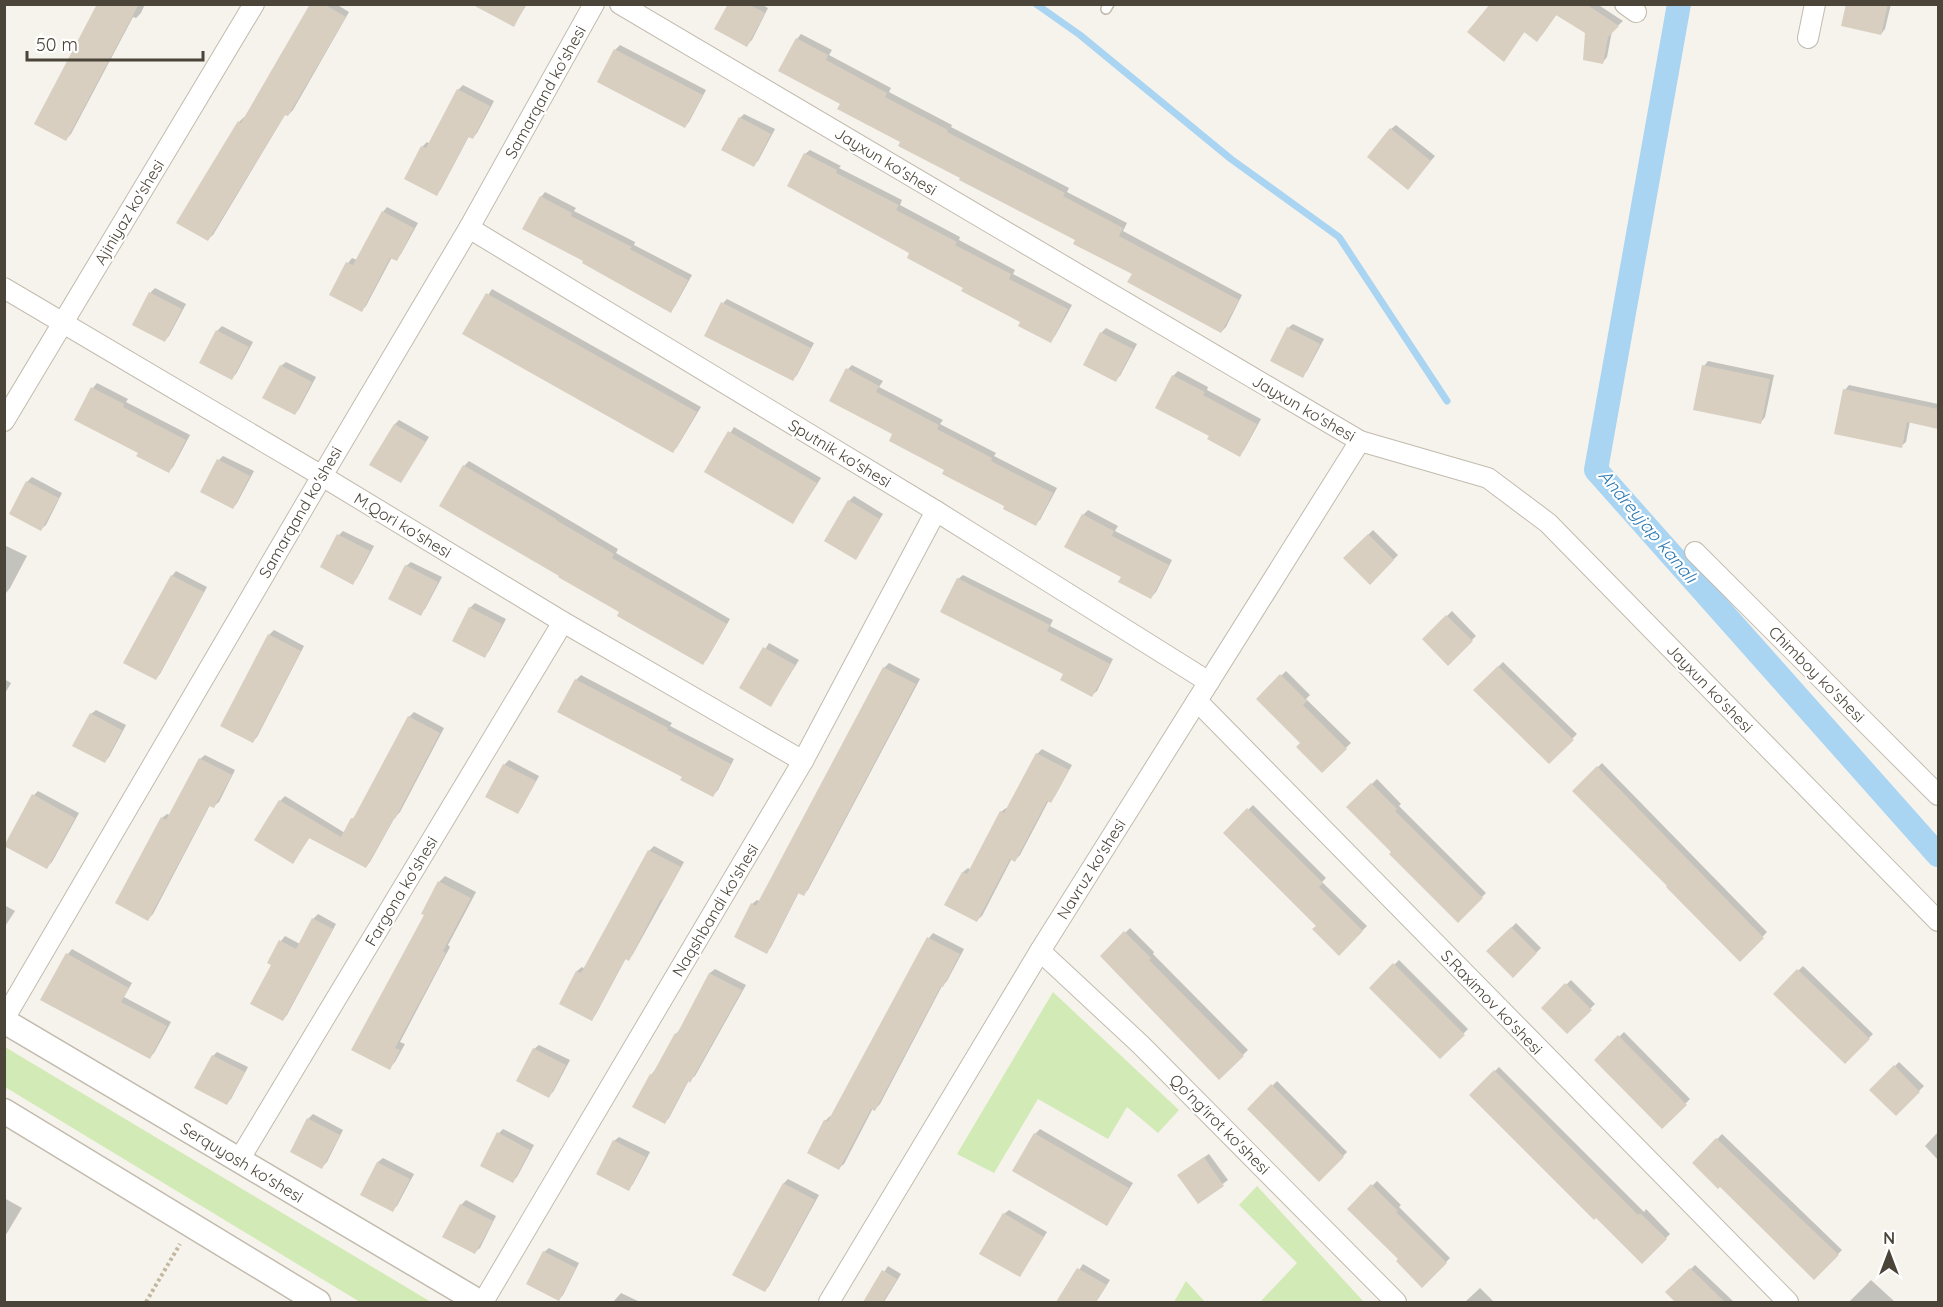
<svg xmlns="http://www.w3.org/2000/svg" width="1943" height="1307" font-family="Quicksand,sans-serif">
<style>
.green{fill:#d2eab5}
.shadow{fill:#0003}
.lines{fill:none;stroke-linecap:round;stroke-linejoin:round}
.stream{stroke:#a9d4f2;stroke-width:7}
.canal{stroke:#a9d4f2;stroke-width:24}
.building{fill:#d8cfc1}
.service-casing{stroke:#c2bbae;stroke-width:12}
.minor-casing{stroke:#c2bbae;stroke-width:22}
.tertiary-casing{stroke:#c2bbae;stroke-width:27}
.path{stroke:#c4b79f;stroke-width:4;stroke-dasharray:3 3;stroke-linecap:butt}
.service{stroke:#fff;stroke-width:9}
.minor{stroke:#fff;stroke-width:20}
.tertiary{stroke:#fff;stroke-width:24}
.labels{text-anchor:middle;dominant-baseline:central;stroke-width:4.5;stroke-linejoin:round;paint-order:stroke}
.street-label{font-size:16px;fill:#4b4439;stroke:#fff}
.water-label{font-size:18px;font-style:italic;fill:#2e7ab2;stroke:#fff}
</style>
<rect width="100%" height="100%" fill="#f6f3ec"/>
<!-- green -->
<g class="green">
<polygon points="1053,992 1179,1110 1158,1133 1127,1107 1108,1139 1038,1099 994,1173 957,1154"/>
<polygon points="4,1047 5,1047 431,1302 360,1302 5,1087"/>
<polygon points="1257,1186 1364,1302 1260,1302 1297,1263 1239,1205"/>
<polygon points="1186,1281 1205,1302 1174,1302"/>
</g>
<!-- shadow -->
<g class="shadow">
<polygon points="104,4 145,4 141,13 136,18 133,17 71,134 66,139"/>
<polygon points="312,4 336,4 349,12 293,110 288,115 286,113 213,235 208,239 239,122 244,117 246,119"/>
<polygon points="486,4 527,4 514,25"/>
<polygon points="729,4 761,4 768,8 752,40 747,45"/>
<polygon points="1492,4 1597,4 1623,21 1612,31 1607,57 1603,62 1587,32 1557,14 1542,35 1525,31 1508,55"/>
<polygon points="1848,4 1891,4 1885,29 1881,34"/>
<polygon points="801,34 832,50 829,55 891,88 889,92 952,125 951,127 1069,188 1067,192 1127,223 1123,231 1242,295 1226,327 1221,332 1134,274 1077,240 962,177 842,103 797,39"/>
<polygon points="620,45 706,90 689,122 685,126 615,50"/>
<polygon points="463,85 494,101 477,133 472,138 469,136 441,189 436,194 406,178 423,146 427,142 430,144 458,90"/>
<polygon points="744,114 775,129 758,161 753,165 740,118"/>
<polygon points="1396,125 1435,156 1412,183 1391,129"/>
<polygon points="810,150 841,166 839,168 902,200 900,205 960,237 959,240 1015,270 1013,274 1072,305 1055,336 1050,341 1022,321 911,252 805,154"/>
<polygon points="545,192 576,208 574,211 635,242 634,245 692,275 675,306 671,311 585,260 541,197"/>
<polygon points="387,207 418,223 401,254 396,259 392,257 366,306 362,310 331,294 348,263 352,258 357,260 383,212"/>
<polygon points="155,288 186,304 169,336 165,340 134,324 151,292"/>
<polygon points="492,289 701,407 677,447 673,451 464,333"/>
<polygon points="727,299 814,343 797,375 793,379 723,303"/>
<polygon points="1293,324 1324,339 1307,371 1302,376 1288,328"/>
<polygon points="222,326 253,342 236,374 231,378 201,362 218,330"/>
<polygon points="1106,328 1137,344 1120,376 1115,380 1085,364 1102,332"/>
<polygon points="1708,361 1774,375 1765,417 1761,422 1704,366"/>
<polygon points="286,362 316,377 299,409 295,414 281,366"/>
<polygon points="852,365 883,381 879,387 943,420 940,424 996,453 994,456 1057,488 1040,520 1035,524 946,469 848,369"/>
<polygon points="1178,371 1208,387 1207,390 1261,419 1244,450 1239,455 1211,436 1157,407 1173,376"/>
<polygon points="97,383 128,399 126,402 190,435 173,467 169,471 140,453 93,388"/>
<polygon points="1849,385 1938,404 1938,427 1910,421 1906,442 1901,446 1845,390"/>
<polygon points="399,420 429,437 401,481 395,424"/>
<polygon points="734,427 821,478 793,522 706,472"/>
<polygon points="223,456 254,471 237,503 233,508 219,460"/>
<polygon points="469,461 618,549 616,553 730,619 707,659 702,664 621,612 464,466"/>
<polygon points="32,477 62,493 46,525 41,529 27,482"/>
<polygon points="854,496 883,514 855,558 849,501"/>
<polygon points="1088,510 1118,526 1115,531 1172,560 1156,592 1151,597 1123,576 1083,515"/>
<polygon points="1373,530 1398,555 1370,583 1345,558"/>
<polygon points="343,531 374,546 357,578 353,583 339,535"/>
<polygon points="4,545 27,556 10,588 6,593"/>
<polygon points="411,562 442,577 425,609 420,614 406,566"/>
<polygon points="176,571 207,587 160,674 156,678 172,576"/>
<polygon points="963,575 1053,620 1050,626 1113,659 1097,691 1092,695 1065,674 958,579"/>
<polygon points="475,603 506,619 489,651 484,656 470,608"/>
<polygon points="1452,611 1476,636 1448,664 1424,639"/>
<polygon points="274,630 304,646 257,737 253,741 269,635"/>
<polygon points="769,643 799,660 771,705 741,687"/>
<polygon points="1503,662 1577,734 1549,762 1475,690"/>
<polygon points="889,663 920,679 808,890 803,894 799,892 771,947 766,952 752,904 757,900 761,902 884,668"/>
<polygon points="1286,671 1310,695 1306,699 1351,743 1322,771 1302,743 1258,699"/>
<polygon points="581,675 672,723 670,726 734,759 718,790 713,795 684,777 576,680"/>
<polygon points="4,679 11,683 4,695"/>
<polygon points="96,710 126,725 109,757 105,761 91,714"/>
<polygon points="414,712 444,728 400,812 395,817 370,862 366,867 310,837 293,862 280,801 285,796 345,833 352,819 358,814 409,717"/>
<polygon points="1042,749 1072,765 1055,796 1051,801 1049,800 1020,855 1015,860 1012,858 982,916 977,920 963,872 968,868 971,870 1001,812 1006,808 1008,809 1037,754"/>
<polygon points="205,755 235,770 219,802 214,806 210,805 153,914 148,919 162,818 167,814 170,815 200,759"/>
<polygon points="509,760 539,776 522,807 518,812 488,796 504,765"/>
<polygon points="1602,763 1767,932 1740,960 1669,886 1574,791"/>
<polygon points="1377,779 1401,804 1399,806 1486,893 1458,921 1348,807"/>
<polygon points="38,791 79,813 52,862 47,867 34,795"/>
<polygon points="1253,805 1326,878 1322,882 1367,926 1339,954 1318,926 1225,833"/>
<polygon points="654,846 684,862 633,954 629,959 626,958 596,1014 591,1019 561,1003 577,971 582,967 585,969 649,851"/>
<polygon points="445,876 476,892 448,945 450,947 400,1042 405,1044 395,1062 389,1068 426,915 423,913 440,881"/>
<polygon points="4,905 15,911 4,928"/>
<polygon points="318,914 336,924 287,1015 283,1019 273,964 269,963 281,941 285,936 300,944 313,919"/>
<polygon points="1516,923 1541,948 1513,975 1489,951"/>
<polygon points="1130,928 1154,952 1153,954 1248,1050 1219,1078 1102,956"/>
<polygon points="933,933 964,949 947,981 942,986 880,1104 875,1109 873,1108 844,1164 839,1168 825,1121 830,1116 832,1117 929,938"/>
<polygon points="72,949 132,983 124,997 171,1022 154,1053 149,1058 42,999 68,954"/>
<polygon points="1399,960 1468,1029 1440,1057 1371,988"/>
<polygon points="1803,966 1873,1034 1845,1062 1775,994"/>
<polygon points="715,969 746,985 695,1076 689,1080 669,1118 665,1122 651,1075 655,1070 676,1034 681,1028 710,973"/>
<polygon points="1571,980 1595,1004 1567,1032 1543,1008"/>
<polygon points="1624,1032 1690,1099 1662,1127 1596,1060"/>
<polygon points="539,1045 570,1060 553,1092 548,1096 534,1049"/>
<polygon points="217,1052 248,1067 231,1099 227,1103 213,1056"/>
<polygon points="1899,1062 1924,1086 1896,1114 1871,1090"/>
<polygon points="1499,1067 1644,1212 1646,1209 1670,1234 1642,1262 1471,1095"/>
<polygon points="1277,1081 1347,1152 1319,1180 1249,1109"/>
<polygon points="313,1114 343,1130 327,1162 322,1167 308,1119"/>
<polygon points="503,1129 534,1145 517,1177 513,1181 499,1133"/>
<polygon points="1040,1129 1133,1183 1107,1225 1035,1134"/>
<polygon points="1938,1132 1938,1160 1925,1146"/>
<polygon points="1722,1134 1842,1250 1814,1278 1720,1185 1694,1163"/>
<polygon points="619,1137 650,1152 633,1184 628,1189 614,1141"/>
<polygon points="1209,1154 1228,1180 1198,1202 1184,1171"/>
<polygon points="383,1158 414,1174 397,1206 392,1210 362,1194 378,1162"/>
<polygon points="788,1179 819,1195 769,1286 765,1291 784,1183"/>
<polygon points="1377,1181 1401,1205 1399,1207 1450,1258 1422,1286 1400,1259 1349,1209"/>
<polygon points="4,1198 22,1208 4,1238"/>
<polygon points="466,1200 496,1216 480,1248 475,1252 461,1205"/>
<polygon points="1009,1210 1047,1232 1020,1275 1004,1214"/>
<polygon points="549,1248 579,1263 563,1295 558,1300 544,1252"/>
<polygon points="1083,1264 1110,1280 1096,1302 1066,1302 1061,1298"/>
<polygon points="1695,1265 1734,1302 1677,1302 1667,1292"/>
<polygon points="888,1266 901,1274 884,1302 865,1302"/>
<polygon points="1871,1280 1895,1302 1849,1302"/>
<polygon points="1480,1288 1494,1302 1465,1302"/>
<polygon points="621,1293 640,1302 613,1302"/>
</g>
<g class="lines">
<!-- stream -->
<polyline class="stream" points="1036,4 1080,35 1231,159 1339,237 1447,401"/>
<!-- canal -->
<polyline class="canal" points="1679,4 1596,470 1938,855"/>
</g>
<!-- building -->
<g class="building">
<polygon points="97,4 139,4 66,141 34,124"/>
<polygon points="310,4 324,4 346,17 288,116 285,115 208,241 176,223 238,121 241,123"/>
<polygon points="471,4 526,4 514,27"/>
<polygon points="728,4 748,4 765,13 747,47 714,29"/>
<polygon points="1490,4 1586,4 1619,26 1608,37 1603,64 1583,60 1585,33 1556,15 1537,42 1524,32 1504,62 1467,32"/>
<polygon points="1846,4 1888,4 1881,35 1841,26"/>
<polygon points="796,38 828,55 826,60 887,93 885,97 948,130 947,132 1065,193 1063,196 1123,228 1119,236 1239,300 1221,333 1127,282 1132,274 1073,244 1075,240 959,180 960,178 898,146 900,142 837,109 840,104 778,71"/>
<polygon points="614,49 703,95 685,128 597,82"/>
<polygon points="457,89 490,106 473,139 468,137 437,196 404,179 421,146 426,148"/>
<polygon points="739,117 771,134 754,167 721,150"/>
<polygon points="1390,128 1431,161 1408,190 1367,157"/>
<polygon points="804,153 837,170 836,173 899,205 896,210 957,242 955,245 1011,274 1009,279 1068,309 1051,343 1018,326 1020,322 961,291 963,288 907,258 909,253 787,186"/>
<polygon points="540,196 572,213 571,216 632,247 630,249 688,280 671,313 582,263 583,261 522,229"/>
<polygon points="382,211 414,228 397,261 390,258 362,312 329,295 346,262 353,265"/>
<polygon points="149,292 182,309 165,342 132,325"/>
<polygon points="486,293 697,412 673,453 462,334"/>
<polygon points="721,302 811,348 793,381 704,336"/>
<polygon points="1287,327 1320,344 1303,378 1270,361"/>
<polygon points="216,330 249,347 232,380 199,363"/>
<polygon points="1100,332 1133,349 1116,382 1083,365"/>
<polygon points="280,365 312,382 295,415 262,398"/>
<polygon points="1702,365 1770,379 1761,424 1693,410"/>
<polygon points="846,368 879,386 876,392 939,425 937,429 992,458 991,461 1053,493 1036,526 1003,509 1004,506 942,474 944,470 889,441 892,434 829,401"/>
<polygon points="1172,375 1205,392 1203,395 1257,424 1240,457 1207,439 1209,436 1155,408"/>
<polygon points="91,387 124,404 123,407 186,440 169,473 136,456 138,453 74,420"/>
<polygon points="1843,389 1938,409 1938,429 1907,422 1902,448 1834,434"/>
<polygon points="394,424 426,442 401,483 369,465"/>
<polygon points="728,431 817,483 793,524 704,472"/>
<polygon points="217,459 250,476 233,509 200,492"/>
<polygon points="463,465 556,519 556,520 614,554 612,558 727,624 703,665 617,616 619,612 558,577 559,576 439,506"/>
<polygon points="26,481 59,498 41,531 9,514"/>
<polygon points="848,500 880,519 856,560 824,541"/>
<polygon points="1082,514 1114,531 1112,536 1169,565 1151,599 1118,582 1121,577 1064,547"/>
<polygon points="337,534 370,551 353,585 320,567"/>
<polygon points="1368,534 1394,560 1370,585 1343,558"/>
<polygon points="405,565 438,582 421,616 388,599"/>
<polygon points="171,575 204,592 156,680 123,663"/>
<polygon points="957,578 1050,625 1047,631 1110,664 1092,697 1060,680 1063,674 940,612"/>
<polygon points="469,607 502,624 485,658 452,641"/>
<polygon points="1446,615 1473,641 1448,666 1422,639"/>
<polygon points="268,634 301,651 253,743 220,726"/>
<polygon points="763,647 795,665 771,707 739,688"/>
<polygon points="1498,666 1574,740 1549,764 1473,690"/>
<polygon points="883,667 916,684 804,896 798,893 767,954 734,937 751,903 756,906"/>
<polygon points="1280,674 1307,701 1303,705 1347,749 1322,773 1296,747 1300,743 1256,699"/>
<polygon points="575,679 668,728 667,730 731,764 713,797 680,780 682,777 557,712"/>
<polygon points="90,713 122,730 105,763 72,746"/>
<polygon points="408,716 440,733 395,819 394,818 366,868 309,838 293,864 254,840 279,800 341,837 351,818 353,819"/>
<polygon points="1036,753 1069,770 1051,803 1047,801 1015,862 1010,859 977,922 944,905 962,872 967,874 1000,811 1004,813"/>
<polygon points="199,758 232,775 214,808 209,806 148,921 115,903 161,817 166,820"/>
<polygon points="503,764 536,781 518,814 485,797"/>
<polygon points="1597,766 1764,938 1740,962 1666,887 1667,886 1572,791"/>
<polygon points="1371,783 1397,809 1395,811 1483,898 1458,923 1389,854 1391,852 1346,807"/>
<polygon points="32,794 75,818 47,869 4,846"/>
<polygon points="1247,808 1323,883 1319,887 1363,931 1339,956 1312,929 1316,926 1223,833"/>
<polygon points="648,850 681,867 663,900 661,899 629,961 625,959 592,1021 559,1004 576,971 581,973"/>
<polygon points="438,881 471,898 443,951 446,953 395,1048 400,1050 390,1070 351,1050 424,915 421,914"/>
<polygon points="312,918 333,929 283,1021 250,1004 271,965 267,963 279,940 296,949"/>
<polygon points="1511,927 1537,953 1513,978 1486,951"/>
<polygon points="1124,931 1151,958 1149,960 1244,1056 1219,1080 1100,956"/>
<polygon points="927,937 960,954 943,987 941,986 875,1111 871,1109 839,1170 807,1153 824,1120 828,1121"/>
<polygon points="66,953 129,988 121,1002 167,1026 150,1059 40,1000"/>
<polygon points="1393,963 1465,1035 1440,1059 1369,988"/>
<polygon points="1797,969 1870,1039 1845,1064 1773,994"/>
<polygon points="709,973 742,990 690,1083 688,1081 665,1124 632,1107 650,1074 652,1075 675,1033 677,1034"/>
<polygon points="1565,983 1592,1010 1567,1034 1541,1008"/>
<polygon points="1618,1035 1687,1105 1662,1129 1594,1060"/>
<polygon points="533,1048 566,1065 549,1098 516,1081"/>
<polygon points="212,1055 245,1072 227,1105 194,1088"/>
<polygon points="1894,1065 1920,1092 1896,1116 1869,1090"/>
<polygon points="1494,1070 1638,1215 1640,1213 1667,1239 1642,1264 1596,1218 1594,1220 1469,1095"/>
<polygon points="1271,1084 1344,1157 1319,1182 1247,1109"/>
<polygon points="307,1118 340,1135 322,1169 290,1152"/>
<polygon points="497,1132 530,1150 513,1183 480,1166"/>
<polygon points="1034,1133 1129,1188 1107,1226 1012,1171"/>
<polygon points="1716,1138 1839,1255 1814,1280 1720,1187 1718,1189 1692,1163"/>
<polygon points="613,1140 646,1157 629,1191 596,1174"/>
<polygon points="1204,1157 1224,1186 1198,1204 1177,1175"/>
<polygon points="377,1162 410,1179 393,1212 360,1195"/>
<polygon points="783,1183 815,1200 765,1292 732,1275"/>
<polygon points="1371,1184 1398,1211 1396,1212 1447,1263 1422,1288 1396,1261 1398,1259 1347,1209"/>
<polygon points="460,1204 493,1221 475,1254 442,1237"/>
<polygon points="1003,1213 1044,1237 1020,1277 979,1254"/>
<polygon points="543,1251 576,1268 559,1301 526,1284"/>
<polygon points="1077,1268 1107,1285 1096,1302 1056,1302"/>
<polygon points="1690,1268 1725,1302 1675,1302 1665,1292"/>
<polygon points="882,1270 897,1279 883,1302 863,1302"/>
</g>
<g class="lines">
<!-- service casing -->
<g class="service-casing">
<polyline id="service" points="1106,9 1109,4"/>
</g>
<!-- minor casing -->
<g class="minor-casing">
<g id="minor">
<polyline points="620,4 1360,441 1488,478 1548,523 1938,921"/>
<polyline points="1625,4 1636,12"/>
<polyline points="1808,38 1815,4"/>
<polyline points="469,228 936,511 1209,682"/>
<polyline points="4,288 322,476 563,622 803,761"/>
<polyline points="4,421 254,4"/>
<polyline points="1695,552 1938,795"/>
<polyline points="1197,701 1788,1302"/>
<polyline points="1040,951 1141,1045 1396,1302"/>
<polyline points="4,1019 322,476 469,228 594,4"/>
<polyline points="239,1160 563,622"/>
<polyline points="483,1302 803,761 936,511"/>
<polyline points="829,1302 1040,951 1360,441"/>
</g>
</g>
<!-- tertiary casing -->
<g class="tertiary-casing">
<g id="tertiary">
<polyline points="4,1021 479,1302"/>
<polyline points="4,1111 318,1302"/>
</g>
</g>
<!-- path -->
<polyline class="path" points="146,1302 180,1244"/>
<!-- service -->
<use href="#service" class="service"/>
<!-- minor -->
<use href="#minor" class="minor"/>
<!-- tertiary -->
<use href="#tertiary" class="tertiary"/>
</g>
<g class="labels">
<!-- street labels -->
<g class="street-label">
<text transform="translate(545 92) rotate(-61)">Samarqand ko'shesi</text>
<text transform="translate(886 161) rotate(31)">Jayxun ko'shesi</text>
<text transform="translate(129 212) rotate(-59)">Ajiniyaz ko'shesi</text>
<text transform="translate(1304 408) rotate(30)">Jayxun ko'shesi</text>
<text transform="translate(840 453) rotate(31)">Sputnik ko'shesi</text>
<text transform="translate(300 512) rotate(-60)">Samarqand ko'shesi</text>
<text transform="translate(403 525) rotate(31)">M.Qori ko'shesi</text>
<text transform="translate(1817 674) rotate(45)">Chimboy ko'shesi</text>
<text transform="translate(1710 688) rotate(46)">Jayxun ko'shesi</text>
<text transform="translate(1091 869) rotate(-58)">Navruz ko'shesi</text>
<text transform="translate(401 891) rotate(-59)">Fargona ko'shesi</text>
<text transform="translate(715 910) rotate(-59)">Naqshbandi ko'shesi</text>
<text transform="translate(1492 1002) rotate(46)">S.Raximov ko'shesi</text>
<text transform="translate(1220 1124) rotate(45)">Qo'ng'irot ko'shesi</text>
<text transform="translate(242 1162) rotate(31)">Serquyosh ko'shesi</text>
</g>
<!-- water labels -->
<g class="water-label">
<text transform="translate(1648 526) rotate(50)">Andreyjap kanalı</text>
</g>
</g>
<!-- border -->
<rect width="1943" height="1307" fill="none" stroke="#4b4439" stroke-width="12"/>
<!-- north arrow -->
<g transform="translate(1889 1253)" stroke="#ffffff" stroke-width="4.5" paint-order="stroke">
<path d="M0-4.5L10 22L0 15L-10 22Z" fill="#4b4439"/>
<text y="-9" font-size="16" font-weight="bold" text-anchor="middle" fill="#4b4439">N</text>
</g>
<!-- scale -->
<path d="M27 51v9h176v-9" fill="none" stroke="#4b4439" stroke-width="3"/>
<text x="36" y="51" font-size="18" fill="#4b4439" stroke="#ffffff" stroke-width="4.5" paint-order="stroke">50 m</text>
</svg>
